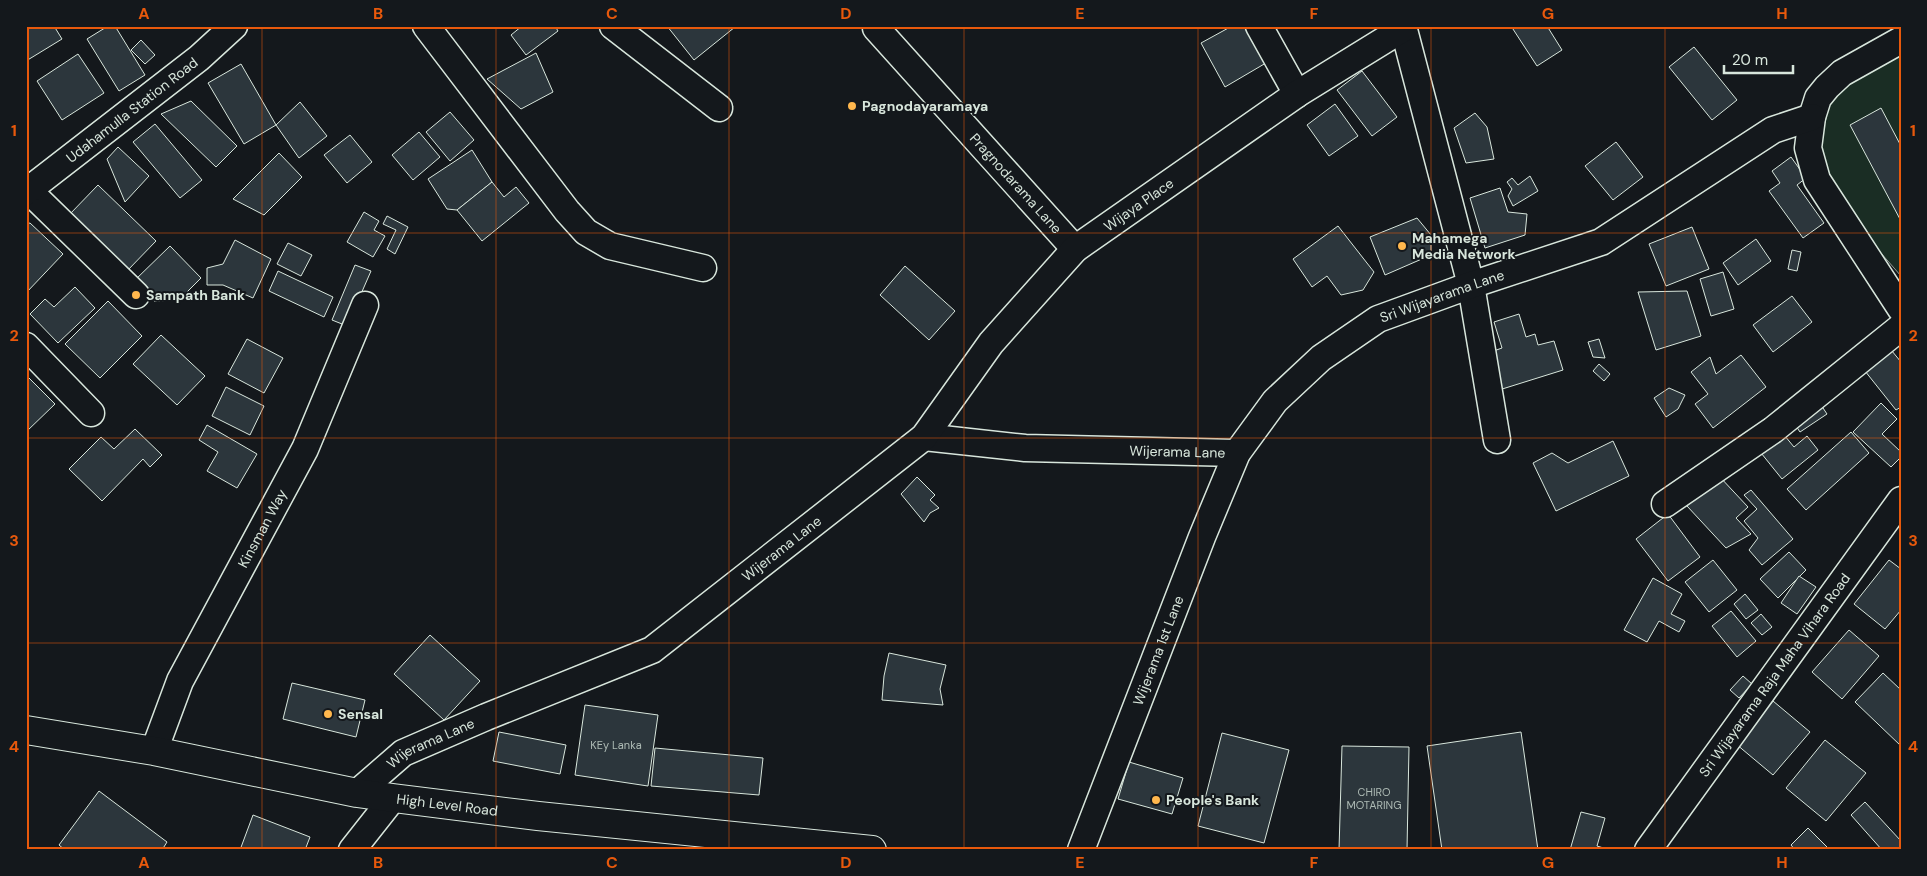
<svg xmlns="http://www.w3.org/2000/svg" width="1927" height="876" font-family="'DM Sans',sans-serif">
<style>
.green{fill:#1a2d24;stroke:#939e99}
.building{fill:#2c363c;stroke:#d8e6dc}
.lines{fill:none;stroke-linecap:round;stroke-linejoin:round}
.minor-casing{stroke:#d8e6dc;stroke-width:29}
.highway-casing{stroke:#d8e6dc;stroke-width:30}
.minor{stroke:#14181c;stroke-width:26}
.highway{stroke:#14181c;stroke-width:28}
.grid{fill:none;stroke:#e8590c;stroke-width:1;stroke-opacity:0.55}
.poi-dot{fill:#ffb74d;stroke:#14181c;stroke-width:2}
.labels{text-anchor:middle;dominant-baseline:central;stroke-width:4;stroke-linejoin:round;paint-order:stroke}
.number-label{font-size:11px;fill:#adbab4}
.poi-label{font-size:14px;font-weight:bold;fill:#d8e6dc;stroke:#14181c;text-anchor:start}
.street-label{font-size:14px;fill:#d8e6dc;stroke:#14181c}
.neatline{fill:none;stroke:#e8590c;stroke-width:2}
.grid-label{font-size:16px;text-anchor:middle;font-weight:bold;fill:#e8590c}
</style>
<rect width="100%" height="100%" fill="#14181c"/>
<!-- green -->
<polygon class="green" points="1901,39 1901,276 1817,180 1818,98"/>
<!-- building -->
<g class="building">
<polygon points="26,26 54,26 62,39 26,61"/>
<polygon points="108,26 115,26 145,75 119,91 87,39"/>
<polygon points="522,26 555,26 558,31 526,55 511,35"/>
<polygon points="667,26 735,26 735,27 694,60"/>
<polygon points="1232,26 1252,26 1271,60 1225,87 1201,43"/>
<polygon points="1511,26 1547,26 1562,50 1537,66"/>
<polygon points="141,40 155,55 145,64 131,50"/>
<polygon points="1694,47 1737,100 1712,120 1669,67"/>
<polygon points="536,53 553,92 521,109 487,79"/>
<polygon points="78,54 104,93 62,120 37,81"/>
<polygon points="241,64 276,125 244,144 208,83"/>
<polygon points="1362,71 1397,117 1372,136 1337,90"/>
<polygon points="191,101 237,146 216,167 161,114"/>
<polygon points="300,102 327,136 299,158 276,125"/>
<polygon points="1335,104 1358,136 1329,156 1307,125"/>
<polygon points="1881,108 1901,146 1901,221 1850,125"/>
<polygon points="450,112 474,140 450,161 426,132"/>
<polygon points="1475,113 1487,127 1494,159 1466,163 1454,128"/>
<polygon points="155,124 202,180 180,198 133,142"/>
<polygon points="419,132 440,157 413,180 392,155"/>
<polygon points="350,135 372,162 347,183 324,155"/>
<polygon points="1616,142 1643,177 1613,200 1585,166"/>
<polygon points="118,147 149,176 125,202 107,159"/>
<polygon points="472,150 492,182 457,210 447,209 428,179"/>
<polygon points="279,153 302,177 264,215 233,199"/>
<polygon points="1791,157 1806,178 1797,185 1824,223 1803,238 1769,191 1780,183 1772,171"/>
<polygon points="1530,176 1538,191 1513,206 1508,196 1512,189 1507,182 1512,178 1518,185"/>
<polygon points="492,182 504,197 516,187 529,203 482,241 457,210"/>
<polygon points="98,185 156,241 127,271 69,215"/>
<polygon points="1500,188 1508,212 1527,214 1525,235 1485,248 1470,198"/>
<polygon points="364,212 379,221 374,230 385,236 373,257 347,242"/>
<polygon points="387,216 408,227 395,254 387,249 396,230 383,224"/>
<polygon points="1417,218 1431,235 1431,255 1385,275 1370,237"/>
<polygon points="30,223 63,254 26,293 26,224"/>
<polygon points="1338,226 1374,272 1363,290 1341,295 1327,276 1312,287 1293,259"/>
<polygon points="1692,227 1709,269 1666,286 1649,244"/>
<polygon points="1756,239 1771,261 1738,285 1723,263"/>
<polygon points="235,240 271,259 253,298 223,285 207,285 207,268 223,264"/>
<polygon points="288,243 312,255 301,276 277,264"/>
<polygon points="170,246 201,278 178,301 154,301 134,281"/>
<polygon points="1792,250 1801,252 1797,271 1788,269"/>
<polygon points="355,265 371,271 347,326 332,320"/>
<polygon points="905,266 955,311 929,340 880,295"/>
<polygon points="278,271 333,297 324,317 269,291"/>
<polygon points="1723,272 1734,309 1711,316 1700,279"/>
<polygon points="75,287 95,308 58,343 30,314 45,299 54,307"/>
<polygon points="1687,291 1701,336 1656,350 1638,292"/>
<polygon points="1792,296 1812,322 1773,352 1753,325"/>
<polygon points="108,301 142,336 100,378 65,344"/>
<polygon points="1519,314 1526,337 1535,334 1538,345 1554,341 1563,370 1499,390 1488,353 1502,348 1494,322"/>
<polygon points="161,335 205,376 177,405 133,364"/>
<polygon points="247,339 283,358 264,393 228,374"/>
<polygon points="1599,339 1605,358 1593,357 1588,342"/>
<polygon points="1887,345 1901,362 1901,407 1896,410 1861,366"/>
<polygon points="1741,355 1766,387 1713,428 1695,404 1708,394 1691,372 1710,357 1716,374"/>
<polygon points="1599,364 1610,374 1604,381 1593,371"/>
<polygon points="26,375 55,404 26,432"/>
<polygon points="226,387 264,406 250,435 212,416"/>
<polygon points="1669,388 1685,395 1678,409 1666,417 1654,398"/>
<polygon points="1819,402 1827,414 1800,432 1792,420"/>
<polygon points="1881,403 1897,419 1882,434 1901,452 1901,457 1891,467 1853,432"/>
<polygon points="207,425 257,454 237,488 207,471 218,452 199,440"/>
<polygon points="135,429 162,455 150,467 143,459 102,501 69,469 101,437 114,449"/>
<polygon points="1780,430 1794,447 1807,436 1818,450 1782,479 1757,448"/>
<polygon points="1851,432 1869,453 1806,510 1787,489"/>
<polygon points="1613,441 1629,476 1556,511 1533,463 1552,453 1568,463"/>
<polygon points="1719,476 1748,507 1736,518 1751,534 1726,548 1687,506"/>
<polygon points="917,477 935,495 930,500 939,508 930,513 924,522 901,494"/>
<polygon points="1751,490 1793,539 1762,565 1749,550 1758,538 1744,521 1757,509 1744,495"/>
<polygon points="1668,514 1700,557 1668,581 1636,539"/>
<polygon points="1789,552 1806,570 1778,598 1760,579"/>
<polygon points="1713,560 1737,590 1709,612 1685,582"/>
<polygon points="1889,560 1901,569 1901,610 1885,629 1854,604"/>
<polygon points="1799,576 1816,587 1797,614 1781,603"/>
<polygon points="1653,578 1682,594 1671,614 1685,621 1679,632 1659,621 1647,642 1624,630"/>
<polygon points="1745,594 1758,610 1746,619 1734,604"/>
<polygon points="1731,611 1756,641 1737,657 1712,626"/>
<polygon points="1761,614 1772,627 1762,635 1751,623"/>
<polygon points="1849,630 1879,656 1842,699 1812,672"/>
<polygon points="430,635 480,681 444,720 394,674"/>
<polygon points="889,653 946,665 940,689 943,705 882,700 884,676"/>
<polygon points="1883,673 1901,690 1901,746 1855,702"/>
<polygon points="1743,676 1752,684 1739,698 1730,690"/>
<polygon points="292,683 365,700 356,737 283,719"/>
<polygon points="1773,701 1810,732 1773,775 1736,744"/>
<polygon points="585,705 658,715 648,786 575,775"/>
<polygon points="499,732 566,745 560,774 493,761"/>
<polygon points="1521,732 1538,850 1442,850 1427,746"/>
<polygon points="1222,733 1289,750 1264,843 1198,826"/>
<polygon points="1825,740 1866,773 1826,821 1786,788"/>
<polygon points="1342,746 1409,747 1407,850 1339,850"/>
<polygon points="655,748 763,758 759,795 651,786"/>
<polygon points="1129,762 1183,778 1172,814 1118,799"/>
<polygon points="99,791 167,842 162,850 65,850 59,845"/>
<polygon points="1865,802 1901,841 1901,850 1882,850 1851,815"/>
<polygon points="1581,812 1605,818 1597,846 1610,850 1570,850"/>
<polygon points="253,815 310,837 305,850 240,850"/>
<polygon points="1808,828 1830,850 1795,850 1791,845"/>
</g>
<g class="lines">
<!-- minor casing -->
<g class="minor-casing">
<g id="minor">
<polyline points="426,26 567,211 586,232 610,246 703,268"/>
<polyline points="613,26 719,108"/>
<polyline points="1259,26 1297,94"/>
<polyline points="1403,26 1471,285 1497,440"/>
<path id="s1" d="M876,28L1075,249"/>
<polyline points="1901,40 1842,73 1827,87 1818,98 1812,117 1808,148 1817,180 1901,309"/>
<polyline points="28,190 136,295"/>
<path id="s2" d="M26,192L199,58L234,26"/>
<polyline points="26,346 91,413"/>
<path id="s3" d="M924,437L1025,448L1237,453"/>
<polyline points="1665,504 1773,430 1901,327"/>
<path id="s4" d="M154,751L180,681L305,449L365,305"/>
<path id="s5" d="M357,793L403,753L486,717L652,650L924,437L991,343L1075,249L1297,94L1404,28"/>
<polyline points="352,850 393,798"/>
<path id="s6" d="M1081,850L1202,537L1237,453L1275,401L1321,358L1378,319L1471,285L1601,242L1773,130L1812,117"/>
<path id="s7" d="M1648,850L1901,500"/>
</g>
</g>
<!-- highway casing -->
<g class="highway-casing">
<g id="highway">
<path id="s8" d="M26,730L154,751L357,793L393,798L538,816L872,850"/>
</g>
</g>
<!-- minor -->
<use href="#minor" class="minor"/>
<!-- highway -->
<use href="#highway" class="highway"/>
</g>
<!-- grid -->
<path class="grid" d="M262,26V850M496,26V850M729,26V850M964,26V850M1198,26V850M1431,26V850M1665,26V850M26,233H1901M26,438H1901M26,643H1901"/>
<!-- markers -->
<g class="poi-dot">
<circle cx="852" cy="106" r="5"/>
<circle cx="1402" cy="246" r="5"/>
<circle cx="136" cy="295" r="5"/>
<circle cx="328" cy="714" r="5"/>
<circle cx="1156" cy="800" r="5"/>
</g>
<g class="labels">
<!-- number labels -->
<g class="number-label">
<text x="616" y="745">KEy Lanka</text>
<text x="1374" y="792">CHIRO<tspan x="1374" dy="13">MOTARING</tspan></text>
</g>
<!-- poi labels -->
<g class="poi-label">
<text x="862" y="106">Pagnodayaramaya</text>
<text x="1412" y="238">Mahamega<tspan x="1412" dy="16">Media Network</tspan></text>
<text x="146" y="295">Sampath Bank</text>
<text x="338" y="714">Sensal</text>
<text x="1166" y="800">People's Bank</text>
</g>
<!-- street labels -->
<g class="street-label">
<text stroke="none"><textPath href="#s2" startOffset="134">Udahamulla Station Road</textPath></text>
<text stroke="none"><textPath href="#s1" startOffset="209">Pragnodarama Lane</textPath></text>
<text stroke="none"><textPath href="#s5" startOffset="995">Wijaya Place</textPath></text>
<text stroke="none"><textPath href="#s6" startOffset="691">Sri Wijayarama Lane</textPath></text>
<text stroke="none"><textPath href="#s3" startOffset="254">Wijerama Lane</textPath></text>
<text stroke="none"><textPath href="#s4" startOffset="248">Kinsman Way</textPath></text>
<text stroke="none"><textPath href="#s5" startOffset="495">Wijerama Lane</textPath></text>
<text stroke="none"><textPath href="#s6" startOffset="214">Wijerama 1st Lane</textPath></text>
<text stroke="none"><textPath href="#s7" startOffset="216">Sri Wijayarama Raja Maha Vihara Road</textPath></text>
<text stroke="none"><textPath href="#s5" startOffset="90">Wijerama Lane</textPath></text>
<text stroke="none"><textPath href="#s8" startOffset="428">High Level Road</textPath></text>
</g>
</g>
<!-- border -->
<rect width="1927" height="876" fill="none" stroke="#14181c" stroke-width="55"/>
<!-- scale -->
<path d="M1724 65v8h69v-8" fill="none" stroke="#d8e6dc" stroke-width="2.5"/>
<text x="1732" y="65" font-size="15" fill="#d8e6dc" stroke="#14181c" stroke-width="4" paint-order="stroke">20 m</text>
<rect x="28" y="28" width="1872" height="820" class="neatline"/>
<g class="grid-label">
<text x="144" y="19">A</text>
<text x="378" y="19">B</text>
<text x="612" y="19">C</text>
<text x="846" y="19">D</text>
<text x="1080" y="19">E</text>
<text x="1314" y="19">F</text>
<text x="1548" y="19">G</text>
<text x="1782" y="19">H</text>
<text x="14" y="136">1</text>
<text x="1913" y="136">1</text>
<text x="14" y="341">2</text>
<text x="1913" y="341">2</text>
<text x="14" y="546">3</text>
<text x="1913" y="546">3</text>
<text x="14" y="752">4</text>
<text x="1913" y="752">4</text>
<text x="144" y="868">A</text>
<text x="378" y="868">B</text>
<text x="612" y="868">C</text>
<text x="846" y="868">D</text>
<text x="1080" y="868">E</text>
<text x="1314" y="868">F</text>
<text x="1548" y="868">G</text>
<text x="1782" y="868">H</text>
</g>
</svg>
